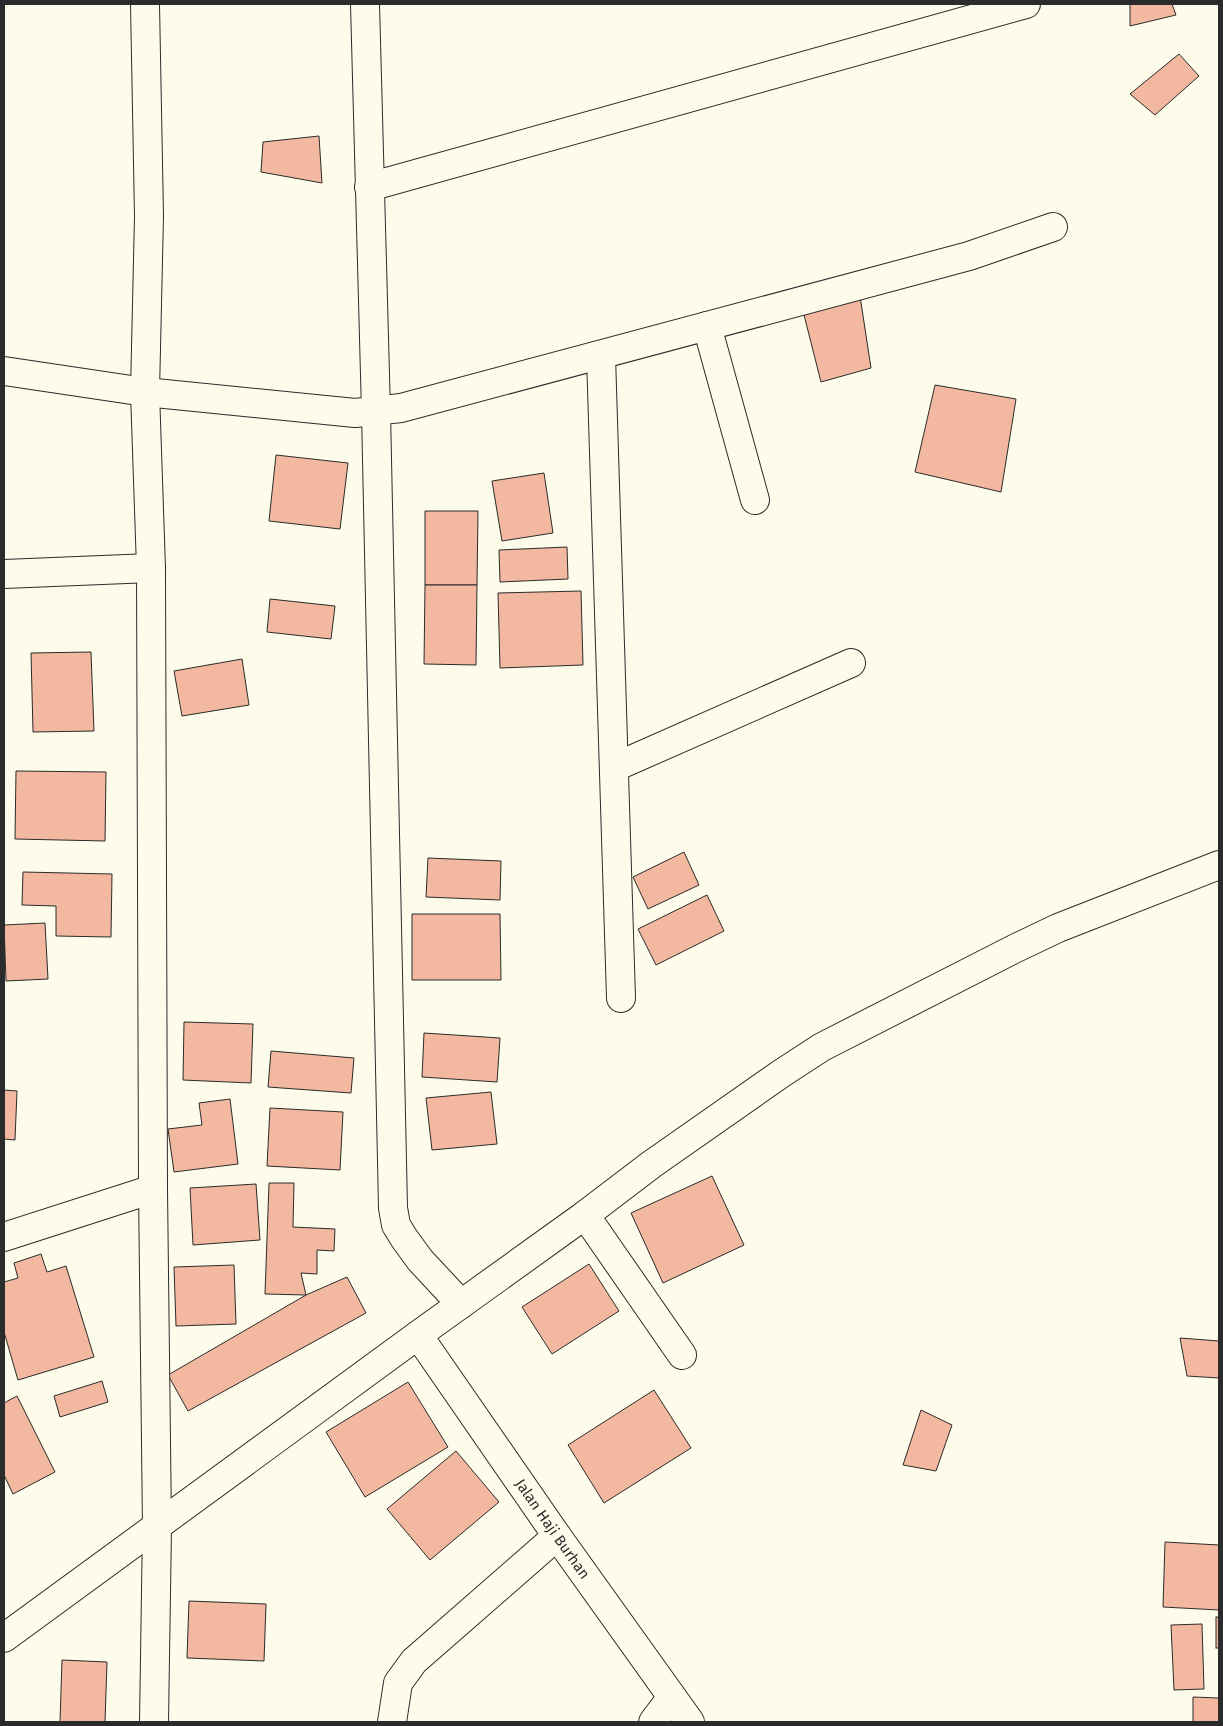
<svg xmlns="http://www.w3.org/2000/svg" width="1223" height="1726" font-family="'Fira Sans',sans-serif">
<style>
.building{fill:#f2b8a0;stroke:#2b2b2b}
.lines{fill:none;stroke-linecap:round;stroke-linejoin:round}
.minor-casing{stroke:#2b2b2b;stroke-width:30}
.tertiary-casing{stroke:#2b2b2b;stroke-width:30}
.minor{stroke:#fdfbea;stroke-width:28}
.tertiary{stroke:#fdfbea;stroke-width:28}
.labels{text-anchor:middle;dominant-baseline:central;stroke-width:4;stroke-linejoin:round;paint-order:stroke}
.street-label{font-size:15px;fill:#2b2b2b;stroke:#fdfbea}
</style>
<rect width="100%" height="100%" fill="#fdfbea"/>
<!-- building -->
<g class="building">
<polygon points="1130,4 1172,4 1176,15 1130,26"/>
<polygon points="1179,54 1199,76 1155,115 1130,94"/>
<polygon points="319,136 322,183 261,172 263,142"/>
<polygon points="860,296 871,368 821,382 804,315"/>
<polygon points="935,385 1016,399 1001,492 915,472"/>
<polygon points="276,455 348,463 340,529 269,521"/>
<polygon points="544,473 553,533 502,541 492,481"/>
<polygon points="425,511 478,511 477,585 425,585"/>
<polygon points="567,547 568,579 500,582 499,550"/>
<polygon points="425,585 477,585 476,665 424,664"/>
<polygon points="581,591 583,665 500,668 498,593"/>
<polygon points="270,599 335,606 331,639 267,632"/>
<polygon points="91,652 94,731 33,732 31,653"/>
<polygon points="242,659 249,705 182,716 174,671"/>
<polygon points="16,771 106,772 105,841 15,839"/>
<polygon points="684,852 699,885 648,909 633,877"/>
<polygon points="428,858 501,861 500,900 426,897"/>
<polygon points="23,872 112,874 111,937 56,936 56,906 22,905"/>
<polygon points="707,895 724,931 656,965 638,929"/>
<polygon points="412,914 500,914 501,980 412,980"/>
<polygon points="45,923 48,979 6,981 4,925"/>
<polygon points="184,1022 253,1024 251,1083 183,1080"/>
<polygon points="424,1033 500,1038 497,1082 422,1077"/>
<polygon points="271,1051 354,1058 351,1093 268,1087"/>
<polygon points="4,1090 17,1091 15,1140 4,1139"/>
<polygon points="491,1092 497,1144 432,1150 426,1098"/>
<polygon points="230,1099 238,1164 174,1172 168,1129 202,1125 199,1103"/>
<polygon points="270,1108 343,1112 340,1170 267,1166"/>
<polygon points="712,1176 744,1245 663,1283 631,1213"/>
<polygon points="269,1183 294,1183 293,1227 335,1229 334,1251 317,1250 317,1274 301,1273 306,1295 265,1294"/>
<polygon points="256,1184 260,1240 193,1245 190,1188"/>
<polygon points="41,1254 47,1272 66,1266 94,1357 18,1380 4,1332 4,1282 18,1278 14,1263"/>
<polygon points="589,1264 619,1311 552,1354 522,1307"/>
<polygon points="234,1265 236,1324 176,1326 174,1267"/>
<polygon points="347,1277 366,1313 188,1411 168,1375 306,1295"/>
<polygon points="1180,1338 1219,1341 1219,1378 1187,1376"/>
<polygon points="102,1381 108,1402 60,1417 54,1396"/>
<polygon points="408,1382 448,1447 365,1497 326,1432"/>
<polygon points="654,1390 691,1448 604,1503 568,1445"/>
<polygon points="17,1396 55,1472 13,1494 4,1475 4,1403"/>
<polygon points="921,1410 952,1425 936,1471 903,1465"/>
<polygon points="456,1451 499,1502 430,1560 387,1509"/>
<polygon points="1165,1542 1219,1545 1219,1610 1163,1607"/>
<polygon points="189,1601 266,1604 264,1661 187,1658"/>
<rect x="1216" y="1617" width="3" height="31"/>
<polygon points="1202,1624 1204,1689 1174,1690 1171,1625"/>
<polygon points="62,1660 107,1662 105,1722 60,1722"/>
<polygon points="1193,1697 1219,1698 1219,1722 1193,1722"/>
</g>
<g class="lines">
<!-- minor casing -->
<g class="minor-casing">
<g id="minor">
<polyline points="145,4 149,216 145,392 151,568 153,1189 157,1527 154,1722"/>
<polyline points="365,4 376,412 393,1208 396,1225 404,1238 420,1260 461,1304"/>
<polyline points="369,187 1026,4"/>
<polyline points="707,326 755,500"/>
<polyline points="601,356 621,998"/>
<polyline points="4,371 145,392 355,413 401,408 969,256 1053,227"/>
<polyline points="4,574 151,568"/>
<polyline points="615,767 851,663"/>
<polyline points="585,1215 682,1355"/>
<polyline points="4,1237 153,1189"/>
<path id="s1" d="M418,1335L557,1536L690,1722"/>
<polyline points="392,1722 398,1683 414,1661 557,1536"/>
<polyline points="653,1722 672,1697"/>
</g>
</g>
<!-- tertiary casing -->
<g class="tertiary-casing">
<polyline id="tertiary" points="4,1638 418,1335 585,1215 652,1164 782,1073 822,1047 1016,948 1058,928 1219,865"/>
</g>
<!-- minor -->
<use href="#minor" class="minor"/>
<!-- tertiary -->
<use href="#tertiary" class="tertiary"/>
</g>
<g class="labels">
<!-- street labels -->
<g class="street-label">
<text stroke="none"><textPath href="#s1" startOffset="236">Jalan Haji Burhan</textPath></text>
</g>
</g>
<!-- border -->
<rect width="1223" height="1726" fill="none" stroke="#2b2b2b" stroke-width="10"/>
</svg>
